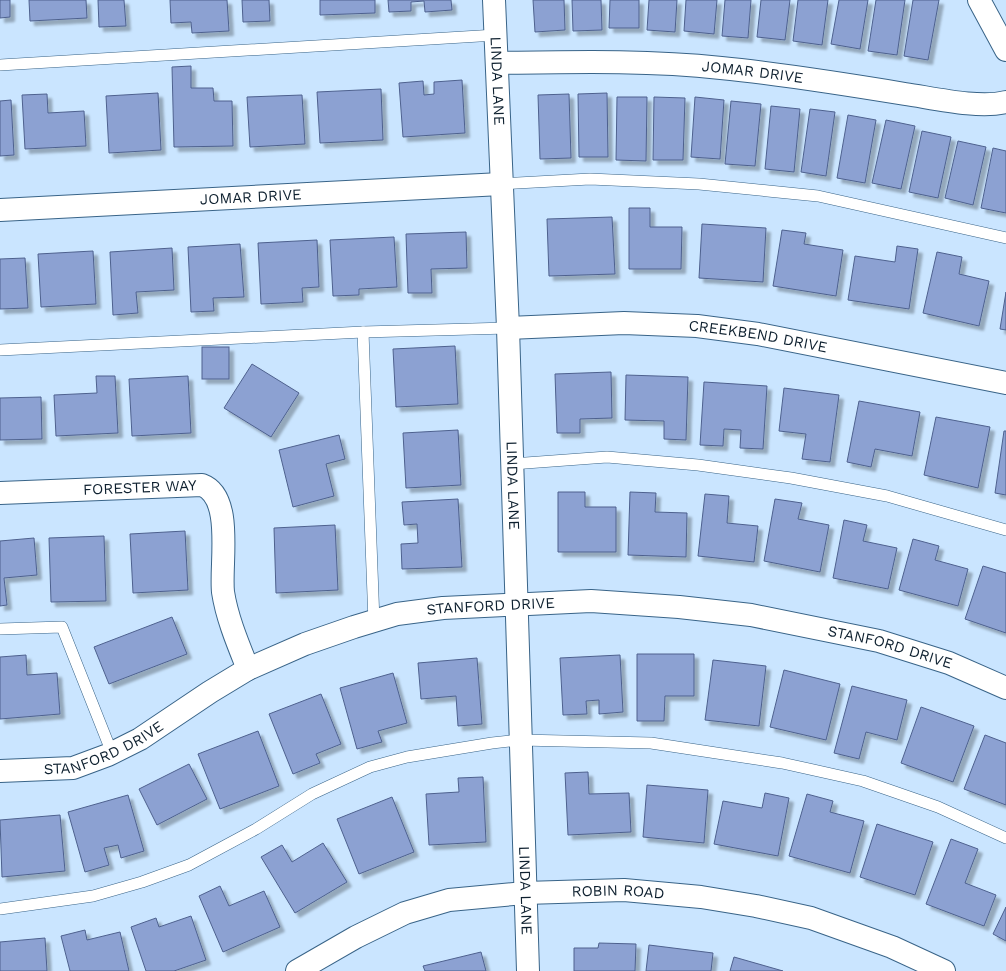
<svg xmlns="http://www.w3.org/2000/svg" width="1006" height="971" font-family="'Work Sans',sans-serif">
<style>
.building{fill:#8ca1d2;stroke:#4e618e;filter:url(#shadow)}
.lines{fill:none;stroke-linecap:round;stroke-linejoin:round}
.service-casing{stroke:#396488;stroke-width:12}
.minor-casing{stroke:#396488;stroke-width:24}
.service{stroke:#fff;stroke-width:11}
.minor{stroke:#fff;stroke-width:22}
.labels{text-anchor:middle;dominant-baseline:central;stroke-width:5;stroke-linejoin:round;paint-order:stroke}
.street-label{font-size:15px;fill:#0e202f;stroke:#e7f0f9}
</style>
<defs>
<filter id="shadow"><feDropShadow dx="4.5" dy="4.5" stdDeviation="1" flood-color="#0004"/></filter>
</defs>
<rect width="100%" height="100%" fill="#cae5ff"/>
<!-- building -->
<g class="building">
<polygon points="0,0 10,0 10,17 0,18"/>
<polygon points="29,0 86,0 87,18 30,21"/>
<polygon points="98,0 124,0 126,26 99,27"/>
<polygon points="170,0 227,0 229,31 192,33 191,22 171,23"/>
<polygon points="242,0 269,0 270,21 243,22"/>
<polygon points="320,0 375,0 375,13 320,15"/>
<polygon points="388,0 451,0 452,10 425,12 424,1 411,2 411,11 389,12"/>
<polygon points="533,0 564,0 565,30 535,32"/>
<polygon points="572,0 601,0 602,30 573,31"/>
<polygon points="610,0 639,0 639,28 609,28"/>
<polygon points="649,0 677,0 675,32 647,30"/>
<polygon points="686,0 717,0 714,34 684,31"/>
<polygon points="725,0 751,0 748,38 722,36"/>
<polygon points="761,0 790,0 785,40 757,37"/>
<polygon points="798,0 828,0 822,45 793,41"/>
<polygon points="839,0 868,0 860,49 831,44"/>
<polygon points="876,0 905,0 897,55 868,51"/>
<polygon points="913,0 939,0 928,60 904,56"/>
<polygon points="191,66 191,88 213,88 214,101 232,101 233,146 174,147 172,67"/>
<polygon points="462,80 465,133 403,137 399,83 423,81 424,95 434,94 434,82"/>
<polygon points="381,89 383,140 320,143 317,92"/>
<polygon points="158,93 161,150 109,153 106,96"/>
<polygon points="607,93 608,157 579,157 578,94"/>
<polygon points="47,94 48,113 84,111 86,146 25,149 22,95"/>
<polygon points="569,94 571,158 540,159 538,95"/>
<polygon points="302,95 305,144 250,147 247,97"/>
<polygon points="617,97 647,97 646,161 616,160"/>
<polygon points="654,97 685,98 683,160 653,160"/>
<polygon points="695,97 724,100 720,159 691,157"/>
<polygon points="11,100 14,155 0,156 0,101"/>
<polygon points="731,101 761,104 755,166 725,164"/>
<polygon points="771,106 800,109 794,172 765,169"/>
<polygon points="810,109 835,112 826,176 801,172"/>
<polygon points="848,115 876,120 865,183 837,178"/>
<polygon points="886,120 915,126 901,189 872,183"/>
<polygon points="922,131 951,137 938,198 909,192"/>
<polygon points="958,141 986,147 973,205 945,198"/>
<polygon points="993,148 1006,151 1006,213 981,208"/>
<polygon points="629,208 650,208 650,227 682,227 681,269 629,269"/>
<polygon points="612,217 615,274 549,276 547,219"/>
<polygon points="702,224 766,228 763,282 699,278"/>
<polygon points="782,230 806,233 804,244 843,250 836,296 773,286"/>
<polygon points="466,232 467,268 431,269 432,293 408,293 406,234"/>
<polygon points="394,237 397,287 359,289 359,295 333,296 330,240"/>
<polygon points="317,240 319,287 302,288 303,302 261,304 258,243"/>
<polygon points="240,244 244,297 213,298 214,311 191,312 188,247"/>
<polygon points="897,246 918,249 909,309 848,300 855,256 895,262"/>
<polygon points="172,248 174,290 136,292 138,313 113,315 110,252"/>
<polygon points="93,251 96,304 41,307 38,254"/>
<polygon points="937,252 962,257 959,274 989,281 979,326 923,313"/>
<polygon points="25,258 28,308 0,309 0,259"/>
<polygon points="1006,292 1006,330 1000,329"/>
<polygon points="455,346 458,404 396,407 393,349"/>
<rect x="202" y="347" width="27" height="32"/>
<polygon points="252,364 299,393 271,437 224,408"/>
<polygon points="611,372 612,418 580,419 580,433 557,433 555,374"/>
<polygon points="626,375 688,377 686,440 664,439 664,421 625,420"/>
<polygon points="96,376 115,376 118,433 56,436 54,395 97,393"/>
<polygon points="188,376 191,433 132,436 129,379"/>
<polygon points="704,382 767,386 763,449 740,448 741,430 724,429 723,446 700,445"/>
<polygon points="784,388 839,395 830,462 802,459 806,434 779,431"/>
<polygon points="41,397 42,439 0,440 0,398"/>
<polygon points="859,401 920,412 912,456 875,449 871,467 847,462"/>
<polygon points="936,417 990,427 978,488 924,475"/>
<polygon points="458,430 461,485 406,488 403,433"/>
<polygon points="1004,431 1006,431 1006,495 995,493"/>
<polygon points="339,435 345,459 326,464 334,496 293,507 279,450"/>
<polygon points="558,492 585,492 585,507 616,507 616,552 558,552"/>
<polygon points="630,492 656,493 655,512 687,513 686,557 628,555"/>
<polygon points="705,494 729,496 727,523 758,526 754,562 698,556"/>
<polygon points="458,499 462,567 402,569 401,544 418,543 417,524 404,525 402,502"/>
<polygon points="775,499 802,503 798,519 829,525 820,572 764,561"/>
<polygon points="844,520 867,525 863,541 897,548 888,589 833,578"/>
<polygon points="335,525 338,590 276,593 274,528"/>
<polygon points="185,531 188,590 133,593 130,534"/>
<polygon points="104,536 106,601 51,602 49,538"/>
<polygon points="34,538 37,575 4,578 7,605 0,606 0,541"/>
<polygon points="913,539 939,546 935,560 968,569 958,606 899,590"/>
<polygon points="983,566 1006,573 1006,633 965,619"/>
<polygon points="172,617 187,654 109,684 94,647"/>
<polygon points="637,654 694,654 694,696 665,696 664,721 637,721"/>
<polygon points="26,655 27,675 57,673 60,714 0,719 0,657"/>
<polygon points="620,655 623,712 599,714 599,700 586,701 587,714 563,715 560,658"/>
<polygon points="477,658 482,724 458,726 456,696 421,699 418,663"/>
<polygon points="713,660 766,666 759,726 705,720"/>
<polygon points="784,670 840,684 826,740 770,727"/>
<polygon points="393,673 407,723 378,731 382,742 357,749 340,688"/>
<polygon points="852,686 907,700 897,740 866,732 859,759 834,753"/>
<polygon points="321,694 341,744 316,754 320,763 293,774 269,714"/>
<polygon points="921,707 974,726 953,782 901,763"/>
<polygon points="258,731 279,786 220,809 198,754"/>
<polygon points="985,735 1006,743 1006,805 964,789"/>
<polygon points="189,764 207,799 157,825 139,789"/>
<polygon points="588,772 589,794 629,793 631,832 568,835 565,773"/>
<polygon points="483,777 486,842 429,845 426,794 459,792 458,778"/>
<polygon points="647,785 708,790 704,843 643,837"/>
<polygon points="765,793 789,798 778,856 714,844 723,801 762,808"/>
<polygon points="807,794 833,801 830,812 864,821 850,873 789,856"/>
<polygon points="128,795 144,851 121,858 118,845 104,848 109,865 85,872 68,812"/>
<polygon points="392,797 414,852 359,874 337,819"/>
<polygon points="60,815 65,871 2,877 0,820"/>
<polygon points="877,824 933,842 915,895 860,877"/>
<polygon points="951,839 978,849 965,883 996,895 984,926 926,904"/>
<polygon points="323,843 347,882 295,913 261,857 282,845 292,862"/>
<polygon points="220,886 229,906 264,891 280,927 223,952 199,896"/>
<polygon points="1006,907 1006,941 993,934"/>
<polygon points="191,916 206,960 174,971 146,971 131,927 156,918 159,927"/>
<polygon points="85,930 87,940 120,932 129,971 70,971 61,936"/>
<polygon points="45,938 47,971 0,971 0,942"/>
<polygon points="599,943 636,944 635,971 574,971 574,948 598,948"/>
<polygon points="649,945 713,953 711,971 646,971"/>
<polygon points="481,952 486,971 425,971 423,966"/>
<polygon points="734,957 783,971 730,971"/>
</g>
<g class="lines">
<!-- service casing -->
<g class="service-casing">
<g id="service">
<polyline points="0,65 496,35"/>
<polyline points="501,184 590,179 699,184 818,196 1006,238"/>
<polyline points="363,332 374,622"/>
<polyline points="0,350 363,332 508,328"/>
<polyline points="512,464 607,457 698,465 791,478 887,496 1006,530"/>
<polyline points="0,629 62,627 112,753"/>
<polyline points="0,909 93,896 142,882 189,865 256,829 312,794 370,767 407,757 492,743 520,740 651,743 782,763 863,781 938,807 1006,838"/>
</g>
</g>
<!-- minor casing -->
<g class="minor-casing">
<g id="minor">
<path id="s1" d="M494,0L508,328L528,971"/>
<polyline points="979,0 1006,50"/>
<path id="s2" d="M498,63C572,62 647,60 721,68C782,74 844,84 905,94C933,98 979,109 1006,102"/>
<path id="s3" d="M0,210L501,184"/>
<path id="s4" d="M508,328L624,323L697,326L758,334L1006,383"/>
<path id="s5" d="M0,493L202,485C234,497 220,564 223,592C227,618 238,644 248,669"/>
<path id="s6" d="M0,771L73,768L108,755L140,739L210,692L248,669L305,644L354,627L397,614L443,608L591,601L679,607L751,615L879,641L949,663L1006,688"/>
<path id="s7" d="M297,971L356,937L405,913L449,900L525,893L624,890L701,897L756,906L811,918L892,947L944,971"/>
</g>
</g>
<!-- service -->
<use href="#service" class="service"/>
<!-- minor -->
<use href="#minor" class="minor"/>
</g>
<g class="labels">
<!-- street labels -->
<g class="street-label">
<text stroke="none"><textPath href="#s2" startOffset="255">JOMAR DRIVE</textPath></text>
<text stroke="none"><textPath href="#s1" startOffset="81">LINDA LANE</textPath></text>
<text stroke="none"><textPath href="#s3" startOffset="251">JOMAR DRIVE</textPath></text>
<text stroke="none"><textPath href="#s4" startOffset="251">CREEKBEND DRIVE</textPath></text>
<text stroke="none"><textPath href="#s1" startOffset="486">LINDA LANE</textPath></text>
<text stroke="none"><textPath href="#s5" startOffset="140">FORESTER WAY</textPath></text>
<text stroke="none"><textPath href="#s6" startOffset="528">STANFORD DRIVE</textPath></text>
<text stroke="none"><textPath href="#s6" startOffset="932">STANFORD DRIVE</textPath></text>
<text stroke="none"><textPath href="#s6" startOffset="108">STANFORD DRIVE</textPath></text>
<text stroke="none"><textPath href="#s1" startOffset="891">LINDA LANE</textPath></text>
<text stroke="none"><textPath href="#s7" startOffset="338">ROBIN ROAD</textPath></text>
</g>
</g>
</svg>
